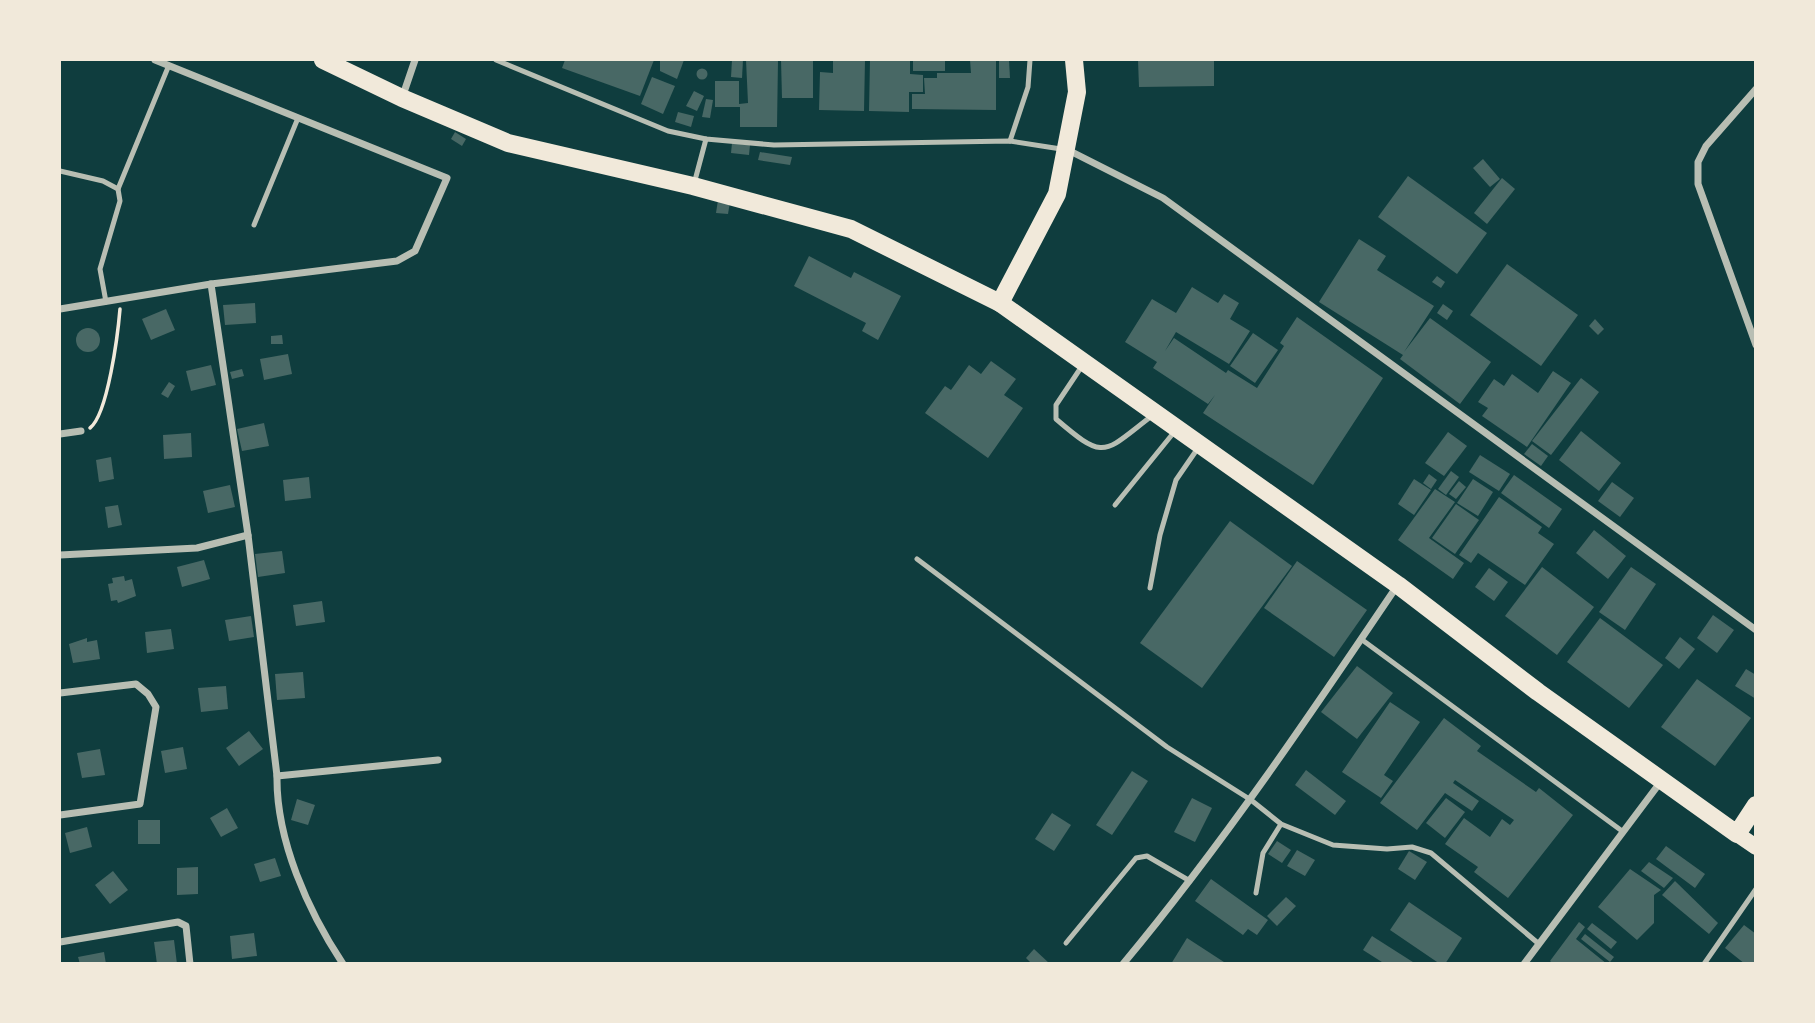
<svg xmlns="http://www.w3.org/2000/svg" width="1815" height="1023" font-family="'Space Grotesk',sans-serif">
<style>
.building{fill:#486865}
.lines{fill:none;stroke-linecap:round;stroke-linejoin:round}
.path{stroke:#f1e9da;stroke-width:3.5}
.service{stroke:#b8beb3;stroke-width:5}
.minor{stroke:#b8beb3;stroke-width:7}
.primary{stroke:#f1e9da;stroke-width:16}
.trunk{stroke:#f1e9da;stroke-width:18}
</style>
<rect width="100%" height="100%" fill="#0f3d3e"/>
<!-- building -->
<g class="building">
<polygon points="565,60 654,60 640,96 562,68"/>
<polygon points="660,60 684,60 677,79 660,71"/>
<polygon points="732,60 743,60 742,78 731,77"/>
<polygon points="746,60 778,60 777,127 740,127 740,107 715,107 715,81 739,81 739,104 748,103"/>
<polygon points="781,60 813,60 813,98 782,98"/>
<polygon points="833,60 865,60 864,111 819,110 820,72 833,73"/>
<polygon points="870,60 910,60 910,74 923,75 923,92 909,92 909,112 869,111"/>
<rect x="913" y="60" width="32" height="11"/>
<polygon points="970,60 996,60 996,110 912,109 912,94 925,94 924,78 937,78 937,73 971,73"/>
<polygon points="999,60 1009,60 1010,78 999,78"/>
<polygon points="1138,60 1214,60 1214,86 1139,87"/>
<circle cx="702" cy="74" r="5.5"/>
<polygon points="652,77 675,86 663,114 641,104"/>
<polygon points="694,91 704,96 697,111 686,106"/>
<polygon points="706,99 713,100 710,118 702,117"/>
<polygon points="678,112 694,116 691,127 675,122"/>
<polygon points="455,132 466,139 462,146 451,139"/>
<polygon points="732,143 750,145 749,155 731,153"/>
<polygon points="760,152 792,157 790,165 758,160"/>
<polygon points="1483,159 1500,179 1490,187 1473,168"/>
<polygon points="1408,176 1487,233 1457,274 1378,217"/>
<polygon points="1502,178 1515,189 1487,224 1474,213"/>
<polygon points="718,200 730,202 728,214 716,213"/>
<polygon points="1359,239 1386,256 1377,270 1434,306 1404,352 1430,318 1491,362 1460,404 1400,359 1403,355 1319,302"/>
<polygon points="809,256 851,278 854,272 901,296 878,340 862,331 866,323 794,286"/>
<polygon points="1507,264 1578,315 1541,366 1470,315"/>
<polygon points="1437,276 1445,282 1441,288 1432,282"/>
<polygon points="1192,287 1218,303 1224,294 1239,303 1230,319 1250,331 1229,364 1176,332 1165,351 1174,338 1226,373 1228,370 1257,388 1284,346 1280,343 1297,317 1383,378 1313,485 1203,413 1215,395 1208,404 1153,368 1157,362 1125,342 1152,299 1176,313"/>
<polygon points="255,303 256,323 225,325 223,305"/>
<polygon points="1443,304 1453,311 1447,320 1437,313"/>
<polygon points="166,309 175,330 151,340 142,319"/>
<polygon points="1595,319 1604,329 1598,335 1589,326"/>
<circle cx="88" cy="340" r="12"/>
<polygon points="1253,333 1278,350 1255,383 1230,366"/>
<polygon points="282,335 283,344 271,344 271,336"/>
<polygon points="288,354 292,374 264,380 260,359"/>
<polygon points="991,361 1016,379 1004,395 1023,408 988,458 925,413 945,386 951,390 969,365 981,374"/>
<polygon points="211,365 216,385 191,391 186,371"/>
<polygon points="242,369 244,376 232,379 230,372"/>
<polygon points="1553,371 1571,383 1527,447 1482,416 1488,408 1478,402 1494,379 1504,386 1512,374 1538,393"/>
<polygon points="1581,378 1599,392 1551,455 1532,441"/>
<polygon points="169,382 175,386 168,398 161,394"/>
<polygon points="264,423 269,446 242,451 237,429"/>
<polygon points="1581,431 1621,463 1599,491 1559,460"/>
<polygon points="1448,432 1467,446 1444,476 1425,463"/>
<polygon points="191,433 192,457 164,459 163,435"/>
<polygon points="1532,444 1548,456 1541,466 1524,454"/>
<polygon points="1480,455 1510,474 1499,491 1469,472"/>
<polygon points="111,457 114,479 99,482 96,460"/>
<polygon points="1451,471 1459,477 1446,495 1438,489"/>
<polygon points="1429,474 1437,480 1431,489 1423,483"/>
<polygon points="1514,475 1562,509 1549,528 1501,493"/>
<polygon points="309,477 311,498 285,501 283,480"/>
<polygon points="1414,479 1431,490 1414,515 1398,504"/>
<polygon points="1473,479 1493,492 1478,516 1457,503"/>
<polygon points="1459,481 1466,487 1456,499 1449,494"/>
<polygon points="1612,482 1634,498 1620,517 1598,501"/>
<polygon points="230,485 235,507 208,513 203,491"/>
<polygon points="1435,489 1455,502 1429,538 1464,563 1453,579 1398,540"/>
<polygon points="1499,497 1542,527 1538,533 1554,544 1525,585 1478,553 1471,563 1459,555"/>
<polygon points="1456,504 1479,520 1455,554 1432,538"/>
<polygon points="118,505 122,525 108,528 105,507"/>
<polygon points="1230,521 1292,566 1202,688 1140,643"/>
<polygon points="1594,530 1626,556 1608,579 1576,553"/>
<polygon points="282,551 285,573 258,577 255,554"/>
<polygon points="204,560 210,579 182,587 177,567"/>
<polygon points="1297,561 1367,610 1334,657 1264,608"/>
<polygon points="1542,567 1594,607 1557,655 1505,616"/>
<polygon points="1631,567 1656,584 1625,630 1599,612"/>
<polygon points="1489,568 1508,582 1494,601 1475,587"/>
<polygon points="124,576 125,581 132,579 136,596 118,603 117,600 111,601 108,584 113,583 112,578"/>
<polygon points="322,601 325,622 296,626 293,605"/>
<polygon points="1713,615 1734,630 1717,653 1697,638"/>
<polygon points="251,616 254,637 229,641 225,620"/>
<polygon points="1600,618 1663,665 1629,708 1567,662"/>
<polygon points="171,629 174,649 147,653 145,632"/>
<polygon points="1680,637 1695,649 1679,669 1665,658"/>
<polygon points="87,638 87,642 97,640 100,659 73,663 69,644"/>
<polygon points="1357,666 1393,693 1357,739 1321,712"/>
<polygon points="1746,669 1756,675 1756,699 1735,686"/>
<polygon points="303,672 305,698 277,700 275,674"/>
<polygon points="1697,679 1751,718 1715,766 1661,727"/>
<polygon points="226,686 228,709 201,712 198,688"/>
<polygon points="1390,702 1420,722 1384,775 1393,781 1381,798 1342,772"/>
<polygon points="1444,718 1481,746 1477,751 1536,792 1539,788 1573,815 1508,898 1474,872 1478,867 1445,844 1464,818 1490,837 1502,819 1510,825 1514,820 1455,780 1453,783 1479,801 1472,811 1445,793 1417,830 1380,803"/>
<polygon points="249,731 263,749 239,766 226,748"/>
<polygon points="183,747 187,769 165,773 161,751"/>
<polygon points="100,749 105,775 82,778 77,753"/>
<polygon points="1306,770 1346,801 1335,815 1295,785"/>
<polygon points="1132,771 1148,781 1112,835 1096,825"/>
<polygon points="1192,798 1212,808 1195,842 1174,832"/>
<polygon points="1446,798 1465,812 1445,838 1426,823"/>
<polygon points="297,799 315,805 308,825 291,820"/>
<polygon points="227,808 238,828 221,837 210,818"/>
<polygon points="1052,813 1071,825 1054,851 1035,839"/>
<rect x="138" y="820" width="22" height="24"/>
<polygon points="87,827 92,847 70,853 65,833"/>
<polygon points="1277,841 1291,850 1282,863 1268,854"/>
<polygon points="1666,846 1705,874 1695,888 1656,859"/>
<polygon points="1297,850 1315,860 1305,876 1287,866"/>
<polygon points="1409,851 1427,862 1415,880 1398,869"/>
<polygon points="275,858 281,876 260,882 254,864"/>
<polygon points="1649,862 1673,878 1664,888 1641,871"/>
<polygon points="198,867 198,894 177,895 177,868"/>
<polygon points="1630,869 1661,890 1654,895 1654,923 1637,940 1598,907"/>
<polygon points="113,871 128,890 110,904 95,885"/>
<polygon points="1211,879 1268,920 1257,935 1248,929 1243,935 1195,901"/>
<polygon points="1675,881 1718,923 1709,934 1662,895"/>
<polygon points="1286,897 1296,906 1277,926 1267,916"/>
<polygon points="1409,902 1462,938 1445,964 1440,964 1390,930"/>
<polygon points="1579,922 1585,927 1576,939 1607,964 1553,964 1550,961"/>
<polygon points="1592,923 1617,942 1611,949 1587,929"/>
<polygon points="1744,925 1756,934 1756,964 1745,964 1725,948"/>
<polygon points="254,933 257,956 232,959 230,936"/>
<polygon points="1585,934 1614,957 1610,962 1581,939"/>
<polygon points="1372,936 1416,964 1385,964 1363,950"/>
<polygon points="1187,938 1227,964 1171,964"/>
<polygon points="174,940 177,964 157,964 154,942"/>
<polygon points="1034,949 1050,964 1032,964 1026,958"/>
<polygon points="104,952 106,964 80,964 78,957"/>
</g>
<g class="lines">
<!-- path -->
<path class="path" d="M90,428C108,414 118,333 120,309"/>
<!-- service -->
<g class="service">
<polyline points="496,60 668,131 706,139 774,145 1010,141 1061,149"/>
<polyline points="1010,141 1028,87 1030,60"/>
<polyline points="60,171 103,181 118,189 120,201 100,269 106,302"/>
<polyline points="694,184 706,139"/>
<polyline points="118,189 169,65"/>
<polyline points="254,225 298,118"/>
<path d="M1082,366L1056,405V419C1106,462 1103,453 1153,415"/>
<polyline points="1115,505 1175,431"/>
<polyline points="917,559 1167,747 1251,800 1281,824 1333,845 1387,849 1412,847 1431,853 1539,944"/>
<polyline points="1150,588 1160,535 1176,480 1198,448"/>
<polyline points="1361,639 1622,831"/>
<polyline points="1256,893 1263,853 1281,824"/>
<polyline points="1066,943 1136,858 1147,856 1190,881"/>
<polyline points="1704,964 1756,889"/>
</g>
<!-- minor -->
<g class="minor">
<polyline points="1756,89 1706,146 1698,162 1698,184 1756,345"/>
<polyline points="402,98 415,60"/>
<polyline points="1068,150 1163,198 1756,630"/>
<path d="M211,284L248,535L277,776C276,840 308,911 343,964"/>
<polyline points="60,309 211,284 397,261 415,251 447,178 155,60"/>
<polyline points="60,434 81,431"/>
<polyline points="60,555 197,548 248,535"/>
<polyline points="60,693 136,684 148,694 156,707 140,804 60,815"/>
<polyline points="277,776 438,760"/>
<polyline points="60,942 178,922 186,926 190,964"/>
<path d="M1123,964C1223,844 1310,715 1397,586"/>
<polyline points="1524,964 1662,780"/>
</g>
<!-- primary -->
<polyline class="primary" points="1737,834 1756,847"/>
<!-- trunk -->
<g class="trunk">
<polyline points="323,60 402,98 508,143 693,186 851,229 1000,303 1398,585 1538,692 1737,834 1756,805"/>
<polyline points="1000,303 1057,194 1077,92 1074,60"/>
</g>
</g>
<!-- border -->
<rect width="1815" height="1023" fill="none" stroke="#f1e9da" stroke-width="122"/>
</svg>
